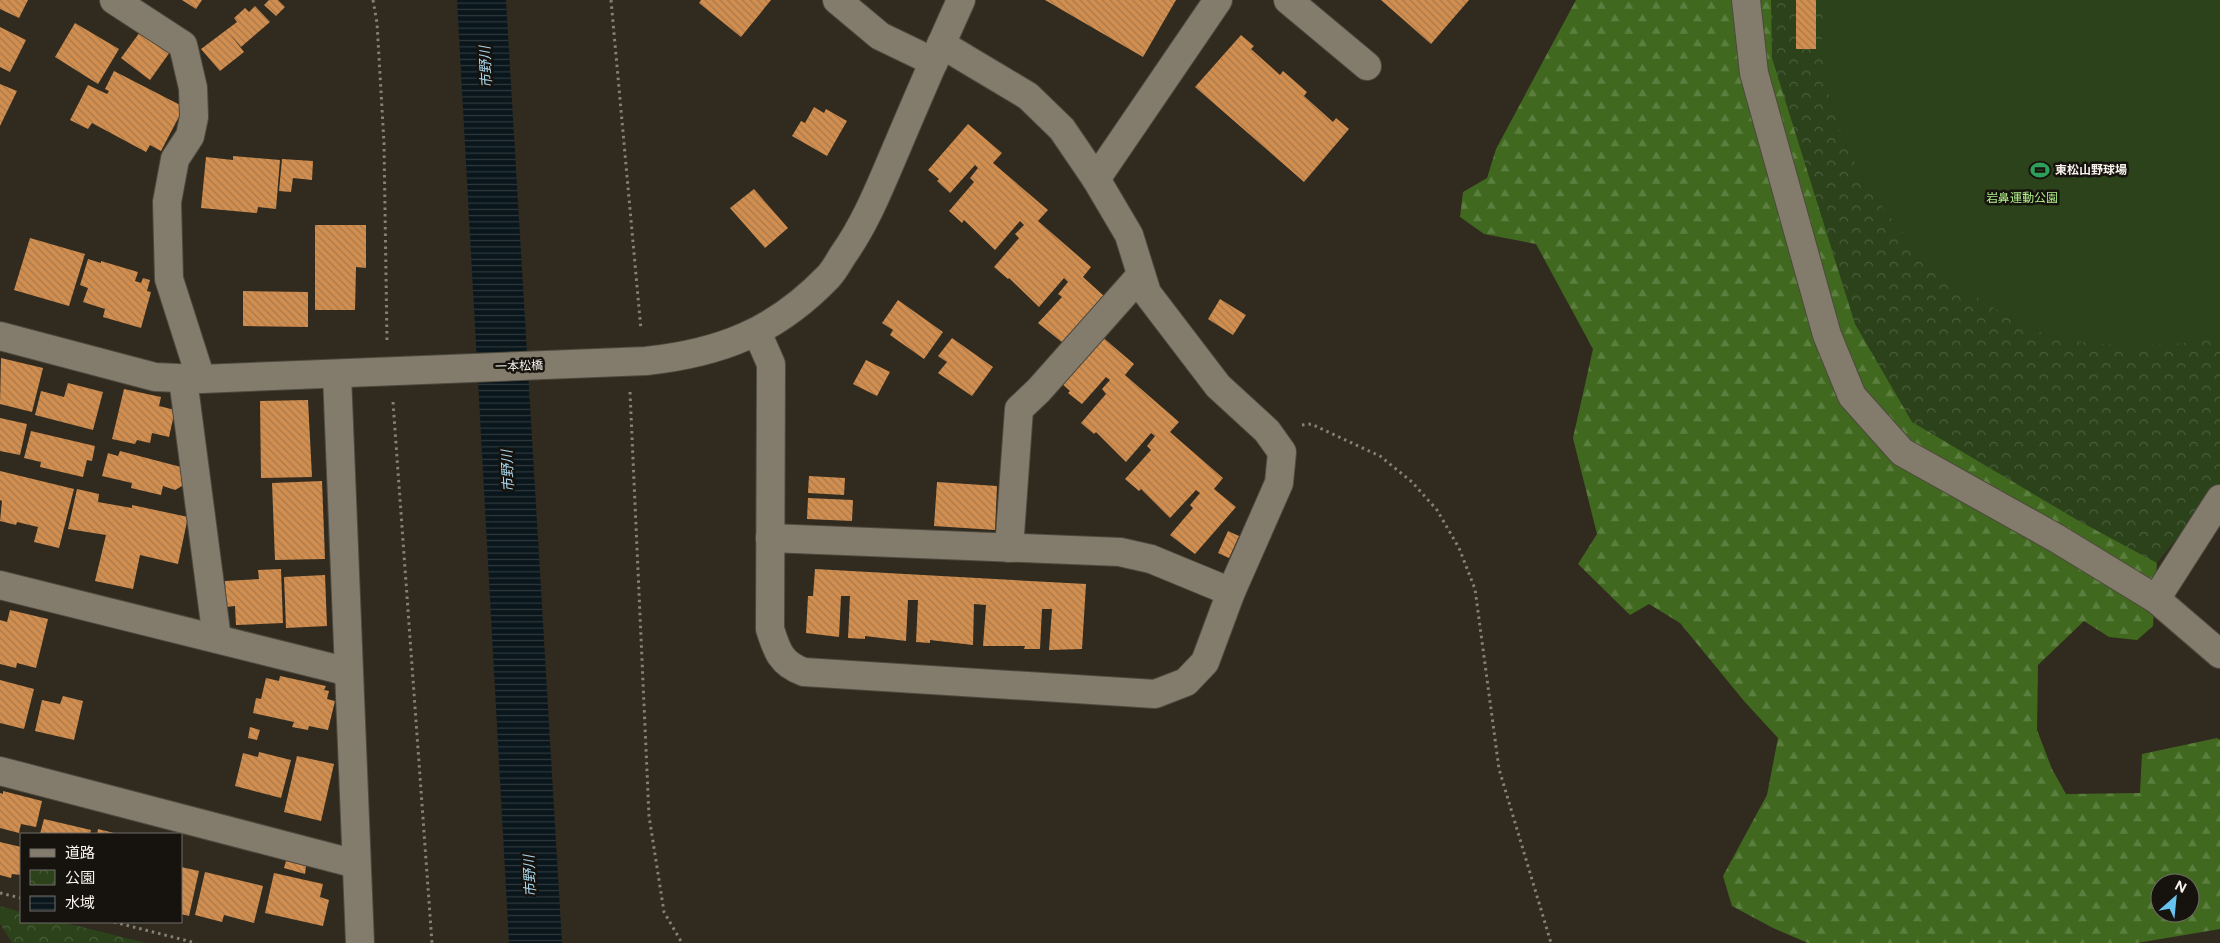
<svg xmlns="http://www.w3.org/2000/svg" width="2220" height="943" font-family="Figtree,'Noto Sans JP',sans-serif">
<style>
.forest{fill:url(#forest-firs);fill-rule:evenodd}
.park{fill:url(#park-crowns)}
.pitch{fill:#2b421a}
.water{fill:url(#water-rules)}
.building{fill:url(#building-back-hatch)}
.lines{fill:none;stroke-linecap:round;stroke-linejoin:round}
.minor-casing{stroke:#4e493e;stroke-width:30}
.path{stroke:#868176;stroke-width:3;stroke-dasharray:2.5 4;stroke-linecap:butt}
.minor{stroke:#837c6d;stroke-width:28}
.labels{text-anchor:middle;dominant-baseline:central;stroke-width:5;stroke-linejoin:round;paint-order:stroke}
.poi-label{font-size:12px;font-weight:bold;fill:#f8f4ec;stroke:#16130e;text-anchor:start}
.park-label{font-size:12px;fill:#afeb87;stroke:#16130e}
.street-label{font-size:12px;fill:#f8f4ec;stroke:#16130e}
.water-label{font-size:14px;font-style:italic;fill:#acdaf1;stroke:#16130e}
</style>
<defs>
<pattern id="forest-firs" width="22" height="20" patternUnits="userSpaceOnUse" patternTransform="scale(1.25)"><rect width="22" height="20" fill="#40691f"/><path d="M5 1l3.5 6h-7zM16 11l3.5 6h-7z" fill="#5c7f40"/></pattern>
<pattern id="park-crowns" width="20" height="18" patternUnits="userSpaceOnUse" patternTransform="scale(1.25)"><rect width="20" height="18" fill="#2b421a"/><path d="M2 6a3 3 0 1 1 6 0M12 15a3 3 0 1 1 6 0" fill="none" stroke="#4a5e3b"/></pattern>
<pattern id="water-rules" width="6" height="5" patternUnits="userSpaceOnUse" patternTransform="scale(1.25)"><rect width="6" height="5" fill="#09161c"/><path d="M0 2.5h6" fill="none" stroke="#2e383d"/></pattern>
<pattern id="building-back-hatch" width="6" height="6" patternUnits="userSpaceOnUse" patternTransform="scale(1.25)"><rect width="6" height="6" fill="#d18e4f"/><path d="M-1 5l2 2M0 0l6 6M5-1l2 2" fill="none" stroke="#a8794d"/></pattern>
</defs>
<rect width="100%" height="100%" fill="#312a1e"/>
<!-- forest -->
<path class="forest" d="M1576,0H1786L2220,485L2157,562L2153,626L2137,640L2109,637L2084,621L2038,665L2037,730L2052,769L2066,794L2140,793L2142,754L2217,738L2220,740V929L2137,943H1808L1773,928L1732,906L1723,876L1767,795L1778,738L1744,701L1680,623L1649,604L1630,615L1578,564L1597,534L1573,438L1593,349L1536,244L1484,234L1460,217L1463,192L1487,178L1496,149ZM2160,883H2190V913H2160Z"/>
<!-- park -->
<g class="park">
<polygon points="1771,0 2220,0 2220,485 2157,563 2079,521 1912,422 1855,324 1772,58"/>
<polygon points="0,906 21,912 21,922 62,922 146,943 12,943 0,924"/>
</g>
<!-- pitch -->
<path class="pitch" d="M1824,0H2220V339C2167,346 2102,349 2051,336C2030,330 1992,308 1974,295C1898,243 1837,160 1824,68C1820,45 1822,23 1824,0Z"/>
<!-- water -->
<polygon class="water" points="457,0 506,0 562,943 509,943"/>
<!-- building -->
<g class="building">
<polygon points="0,0 28,0 19,18 0,9"/>
<polygon points="182,0 202,0 196,9"/>
<polygon points="269,0 278,0 285,7 276,16 264,5"/>
<polygon points="701,0 771,0 741,37 699,3"/>
<polygon points="1045,0 1176,0 1143,57"/>
<polygon points="1381,0 1469,0 1431,44"/>
<rect x="1796" y="0" width="20" height="49"/>
<polygon points="255,6 270,22 241,47 229,33 244,52 220,71 201,49 237,22 234,18 245,8 249,12"/>
<polygon points="75,23 119,49 98,84 55,57"/>
<polygon points="0,27 26,40 10,72 0,67"/>
<polygon points="140,32 170,52 150,80 121,58"/>
<polygon points="1241,35 1254,46 1251,49 1280,75 1283,71 1307,92 1304,96 1333,122 1336,118 1349,129 1304,182 1195,87"/>
<polygon points="114,71 184,107 161,151 150,145 146,152 92,123 88,129 70,120 88,85 107,94 109,91 105,89"/>
<polygon points="0,84 17,91 0,126"/>
<polygon points="814,107 824,113 826,109 847,121 827,156 792,136 801,121 805,123"/>
<polygon points="968,124 1002,153 993,163 1048,210 1038,221 1091,267 1083,277 1104,296 1063,343 1038,323 1062,297 1058,294 1068,282 1064,278 1039,307 1009,278 1008,279 994,267 1019,238 1015,234 1024,225 1020,221 995,250 964,220 962,223 949,211 974,182 970,178 978,168 975,165 950,193 937,181 939,179 928,170"/>
<polygon points="233,156 280,160 276,209 258,207 257,213 201,208 206,157 233,160"/>
<polygon points="282,159 313,161 312,180 293,178 291,192 279,191"/>
<polygon points="754,189 788,228 765,248 730,208"/>
<polygon points="315,225 366,225 366,268 356,267 355,310 315,310"/>
<polygon points="30,238 85,254 69,306 14,290"/>
<polygon points="88,259 101,263 101,261 138,272 135,281 141,283 143,278 150,280 147,291 151,292 141,328 103,317 105,309 83,302 88,288 80,285"/>
<polygon points="243,291 308,292 308,327 243,326"/>
<polygon points="1220,299 1246,315 1233,335 1208,319"/>
<polygon points="898,300 943,332 924,359 890,335 893,330 882,323"/>
<polygon points="1100,335 1134,364 1125,375 1179,422 1170,432 1223,478 1214,489 1236,507 1195,554 1170,535 1193,508 1190,505 1200,493 1196,490 1170,518 1141,489 1139,491 1125,479 1151,450 1147,446 1155,436 1151,433 1126,462 1096,432 1094,434 1081,423 1106,394 1102,389 1110,380 1106,377 1082,404 1068,393 1070,391 1060,382"/>
<polygon points="952,338 993,367 972,396 938,373 947,362 938,356"/>
<polygon points="1,358 43,368 32,412 0,404"/>
<polygon points="866,360 890,372 877,396 853,384"/>
<polygon points="68,383 103,392 93,430 35,415 41,391 64,397"/>
<polygon points="124,389 161,397 159,406 175,410 169,437 152,433 150,443 137,440 135,444 112,439"/>
<polygon points="308,400 312,477 261,478 260,401"/>
<polygon points="0,418 27,424 20,455 0,451"/>
<polygon points="31,431 95,446 92,461 87,460 83,477 40,467 41,462 24,458"/>
<polygon points="120,451 181,467 185,475 182,486 175,490 163,486 161,495 131,488 132,483 102,476 108,453 118,456"/>
<polygon points="0,471 74,489 59,548 34,542 38,527 17,522 16,525 0,521 2,501 0,500"/>
<polygon points="809,476 845,478 844,495 808,493"/>
<polygon points="322,481 325,559 275,560 272,483"/>
<polygon points="937,482 997,486 995,530 934,526"/>
<polygon points="77,489 99,494 98,502 132,508 132,505 188,517 178,564 140,555 133,589 95,581 106,535 68,529"/>
<polygon points="808,498 853,500 852,521 807,519"/>
<polygon points="1228,531 1239,536 1229,558 1218,553"/>
<polygon points="281,569 283,623 236,625 235,606 226,607 225,581 259,579 258,570"/>
<polygon points="815,569 1086,584 1082,649 1049,650 1052,609 1042,609 1040,649 1024,649 1025,646 983,646 986,605 974,604 973,645 930,640 930,643 916,642 918,600 908,600 906,641 865,636 865,639 848,638 850,596 841,596 839,637 806,633 808,596 813,596"/>
<polygon points="325,575 327,626 286,628 284,577"/>
<polygon points="10,610 48,619 36,668 17,663 16,668 0,664 0,620 7,622"/>
<polygon points="280,676 326,686 324,690 329,691 327,699 335,701 328,730 309,726 308,730 292,727 294,722 253,713 256,698 261,699 266,678 279,681"/>
<polygon points="0,680 34,689 24,729 0,723"/>
<polygon points="63,696 83,701 74,740 35,731 42,700 60,704"/>
<polygon points="250,727 260,730 257,740 248,738"/>
<polygon points="259,752 291,760 281,798 235,786 243,753 258,757"/>
<polygon points="297,756 334,764 321,821 284,812"/>
<polygon points="3,791 42,801 36,827 21,824 19,833 0,828 0,793 3,794"/>
<polygon points="44,819 91,830 90,834 40,834"/>
<polygon points="98,829 118,834 97,834"/>
<polygon points="0,842 21,847 21,875 12,874 11,878 0,875"/>
<polygon points="286,861 306,866 305,874 284,868"/>
<polygon points="181,867 199,871 189,916 181,914"/>
<polygon points="205,872 263,886 254,923 224,915 222,922 195,915"/>
<polygon points="274,873 323,884 320,897 329,900 323,926 265,913"/>
</g>
<g class="lines">
<!-- minor casing -->
<g class="minor-casing">
<g id="minor">
<polyline points="114,0 183,45 193,88 194,117 190,136 175,159 167,202 169,279 201,379"/>
<polyline points="837,0 880,36 934,62"/>
<polyline points="1288,0 1367,66"/>
<polyline points="1746,0 1754,73 1827,335 1852,396 1902,452 2056,538 2156,599 2220,654"/>
<polyline points="1096,179 1218,0"/>
<path d="M757,332L771,364L770,629C777,651 781,664 804,672L1155,694L1186,682L1205,662L1231,592L1279,483L1282,452L1267,431L1218,386L1147,293L1129,235L1096,179L1062,129L1028,96L941,44"/>
<path d="M0,336L155,377L201,379L646,361C720,353 775,332 828,277C834,271 838,263 843,255C865,224 879,189 894,154C916,102 938,51 961,0"/>
<polyline points="337,375 360,943"/>
<polyline points="183,379 217,639"/>
<polyline points="770,538 1120,552 1151,559 1231,592"/>
<polyline points="1009,548 1019,409 1039,390 1141,275"/>
<polyline points="0,585 349,672"/>
<polyline points="2156,599 2220,499"/>
<polyline points="0,771 356,864"/>
</g>
</g>
<!-- path -->
<g class="path">
<polyline points="373,0 377,23 384,143 387,341"/>
<polyline points="611,0 641,330"/>
<polyline points="630,392 649,816 664,912 682,943"/>
<polyline points="393,402 432,943"/>
<polyline points="1302,425 1311,424 1380,456 1412,482 1437,510 1459,548 1475,589 1499,769 1551,943"/>
<polyline points="0,893 21,898"/>
<polyline points="114,922 196,943"/>
</g>
<!-- minor -->
<use href="#minor" class="minor"/>
</g>
<!-- icons -->
<defs>
<g id="stadium-bare" transform="scale(1.5)"><path d="M0-5a6.5 5 0 1 0 0 10a6.5 5 0 1 0 0-10ZM-3.5-1.8h7v3.6h-7Z" fill="#2e9e5b" stroke="#16130e" stroke-width="2.5" paint-order="stroke"/></g>
</defs>
<g fill-rule="evenodd">
<use href="#stadium-bare" x="2040" y="170"/>
</g>
<g class="labels">
<!-- poi labels -->
<g class="poi-label">
<text x="2055" y="170">東松山野球場</text>
</g>
<!-- park labels -->
<g class="park-label">
<text x="2022" y="198">岩鼻運動公園</text>
</g>
<!-- street labels -->
<g class="street-label">
<text transform="translate(519 366) rotate(-2)">一本松橋</text>
</g>
<!-- water labels -->
<g class="water-label">
<text transform="translate(486 67) rotate(-93)">市野川</text>
<text transform="translate(508 471) rotate(-93)">市野川</text>
<text transform="translate(530 876) rotate(-93)">市野川</text>
</g>
</g>
<!-- legend -->
<rect x="20" y="833" width="162" height="90" fill="#16130e" stroke="#706d67"/>
<rect x="30" y="849" width="25" height="8" fill="#837c6d" stroke="#706d67"/>
<text x="65" y="858" font-size="15" fill="#f8f4ec">道路</text>
<rect x="30" y="870" width="25" height="15" fill="url(#park-crowns)" stroke="#706d67"/>
<text x="65" y="883" font-size="15" fill="#f8f4ec">公園</text>
<rect x="30" y="896" width="25" height="15" fill="url(#water-rules)" stroke="#706d67"/>
<text x="65" y="908" font-size="15" fill="#f8f4ec">水域</text>
<!-- north arrow -->
<g transform="translate(2175 898) rotate(27)"><circle r="24" fill="#16130e" stroke="#706d67"/>
<path d="M0-4L9 19L0 12L-9 19Z" fill="#67c4f0"/>
<text y="-8" font-size="14" font-weight="bold" text-anchor="middle" fill="#f8f4ec">N</text>
</g>
</svg>
